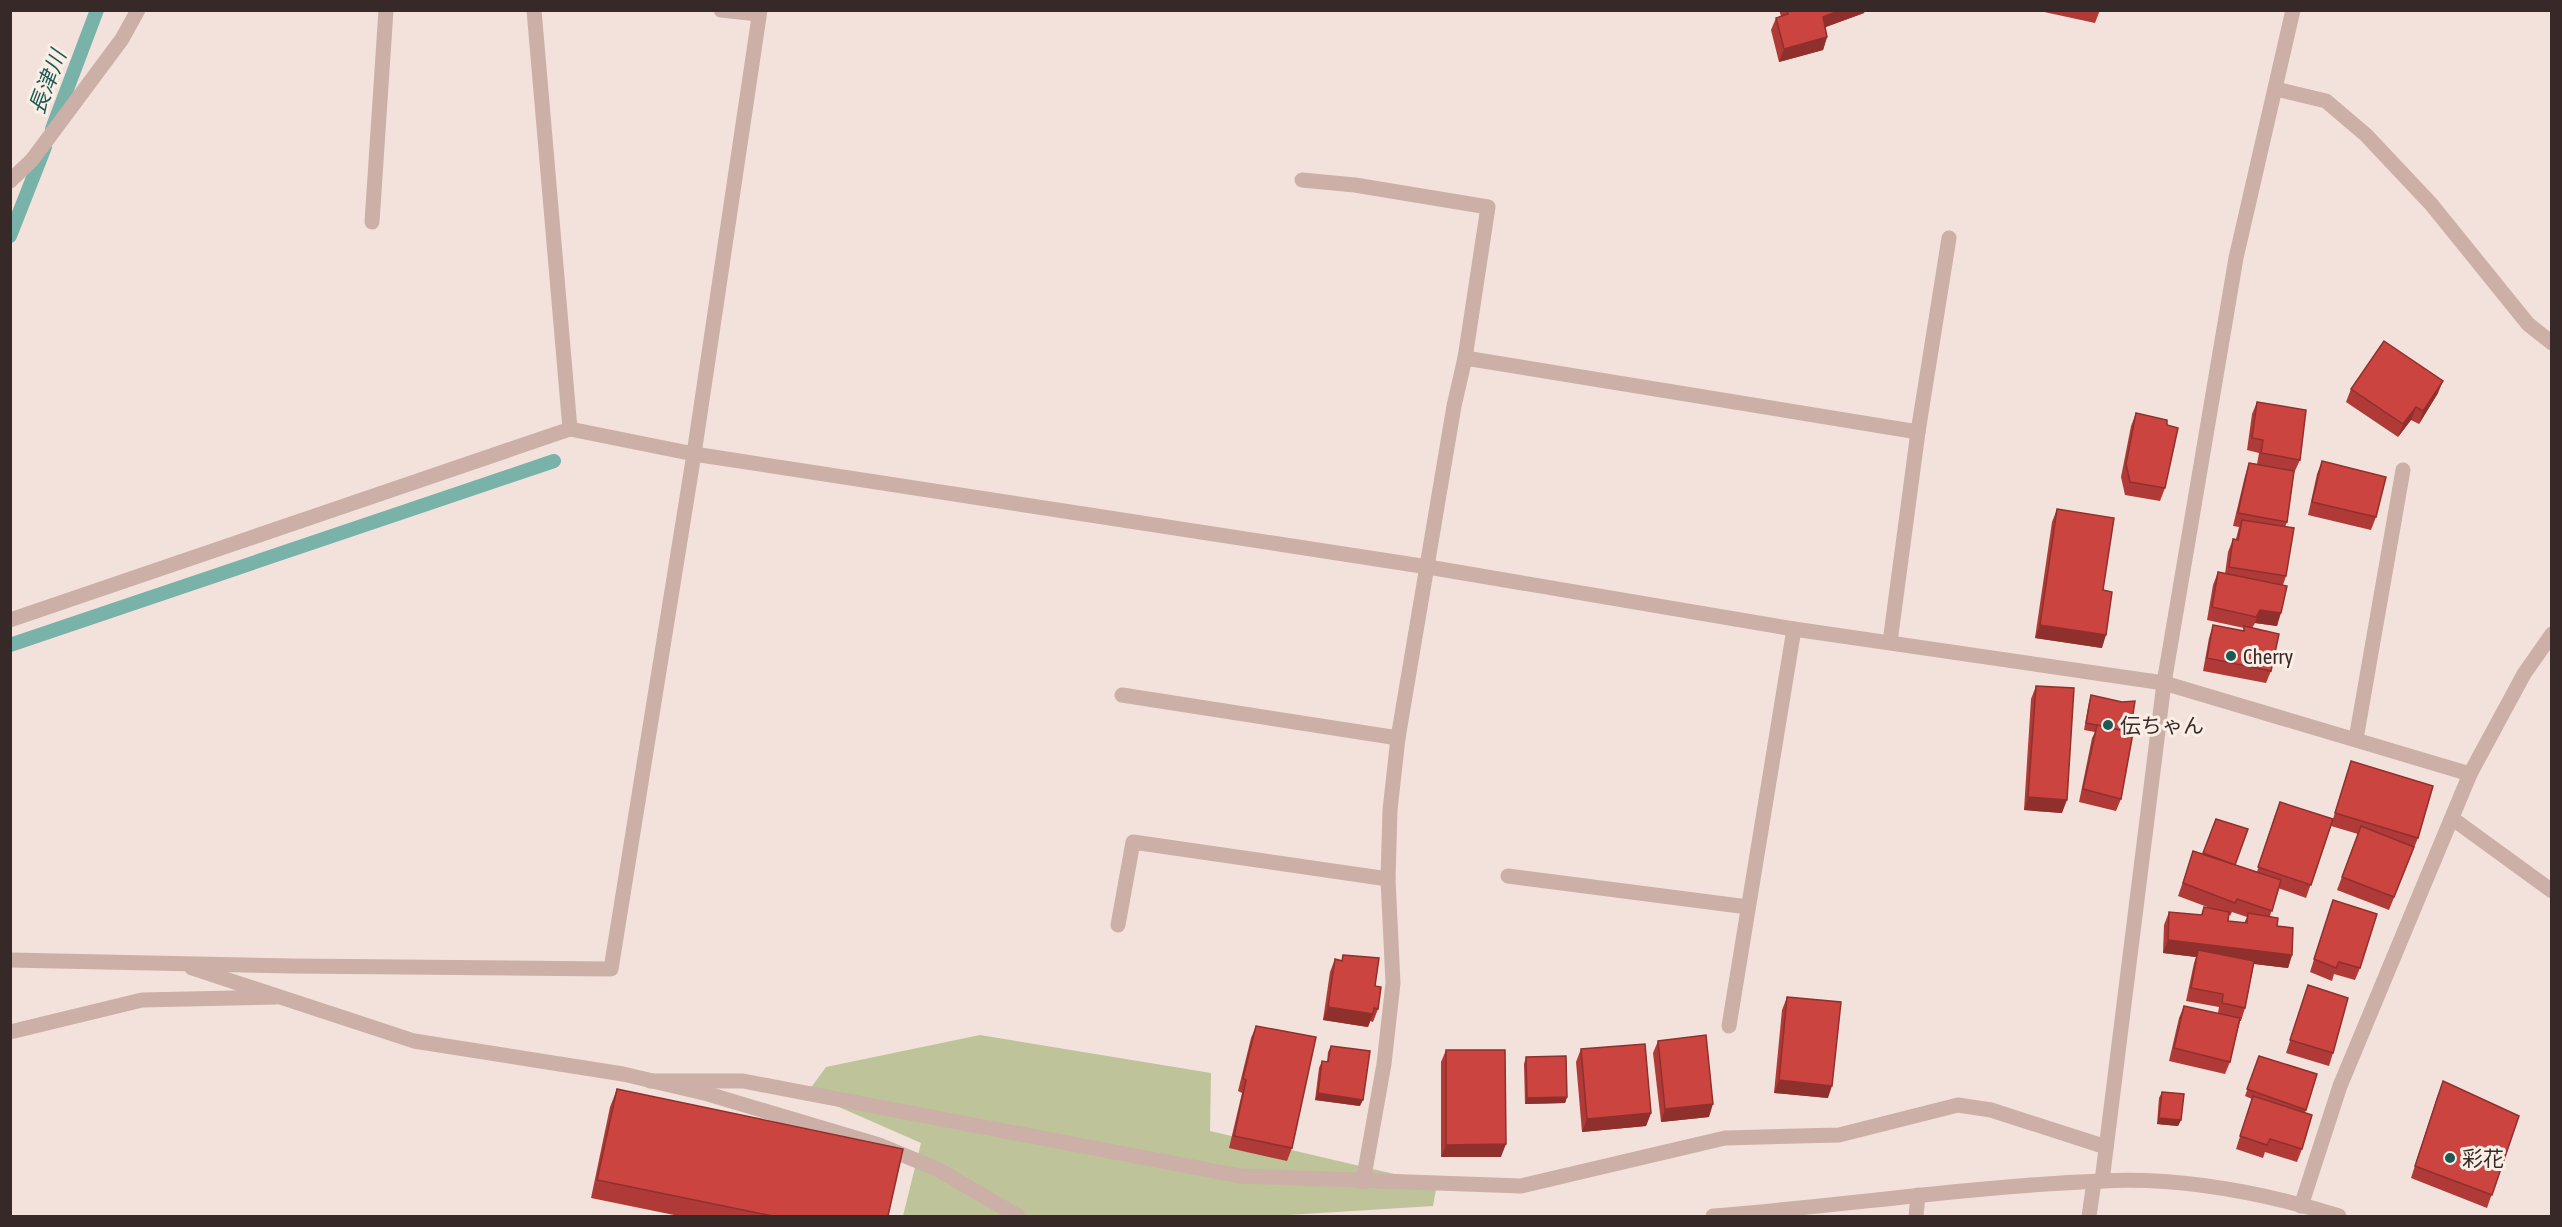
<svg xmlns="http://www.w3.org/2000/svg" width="2562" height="1227" font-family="'Asap Condensed','Noto Sans JP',sans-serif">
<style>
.green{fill:#bec39a}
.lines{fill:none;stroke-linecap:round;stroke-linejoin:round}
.stream{stroke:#78b2a8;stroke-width:14}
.service{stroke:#ccafa6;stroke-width:15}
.minor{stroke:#ccafa6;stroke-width:15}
.tertiary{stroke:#ccafa6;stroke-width:15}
.wall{fill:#af3a37;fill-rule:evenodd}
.shaded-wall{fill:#8f302d}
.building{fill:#cc4440;stroke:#8f302d;stroke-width:1.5}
.poi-dot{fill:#1b5b52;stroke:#faeee7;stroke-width:2}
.labels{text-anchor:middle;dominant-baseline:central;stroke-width:6;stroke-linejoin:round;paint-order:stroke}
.poi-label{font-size:21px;fill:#372927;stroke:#faeee7;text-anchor:start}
.water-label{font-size:22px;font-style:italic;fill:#1b5b52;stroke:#faeee7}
</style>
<rect width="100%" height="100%" fill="#f3e2db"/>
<!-- green -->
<polygon class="green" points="980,1035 1211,1073 1210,1131 1437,1184 1433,1206 1273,1216 903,1216 921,1143 807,1093 826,1067"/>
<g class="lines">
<!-- stream -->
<g class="stream">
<polyline points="52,129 97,10"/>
<polyline points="10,236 45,147"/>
<polyline points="10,645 554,461"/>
</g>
<!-- service -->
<g class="service">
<polyline points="372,222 386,10"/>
<polyline points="2356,739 2403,470"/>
<polyline points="10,1032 142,1000 276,997"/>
<polyline points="1916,1216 1918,1195"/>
<polyline points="2089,1216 2094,1182"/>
</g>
<!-- minor -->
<g class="minor">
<polyline points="534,10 570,429"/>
<polyline points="721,10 758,14"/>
<polyline points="2276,89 2326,101 2366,135 2431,204 2528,324 2552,343"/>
<polyline points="1302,180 1355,185 1488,207 1465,358 1454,406 1398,738 1390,810 1388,879 1393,983 1384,1064 1363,1182"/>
<polyline points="10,181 32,160 122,39 138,10"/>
<polyline points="1465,358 1918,432 1949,238"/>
<polyline points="10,620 570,429 694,454 1428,567 1794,629 2164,683 2470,774"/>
<polyline points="1890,642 1918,432"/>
<polyline points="1122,695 1398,738"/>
<polyline points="2453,819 2552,891"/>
<polyline points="1508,876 1748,907"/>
<polyline points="1118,925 1133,842 1388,879"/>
<polyline points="10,960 292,966 611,969 694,454 760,10"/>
<polyline points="192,968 414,1041 623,1074 708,1094 879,1145 937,1169 1018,1216"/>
<polyline points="1729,1026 1794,629"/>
<polyline points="650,1081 743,1081 1240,1176 1521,1186 1725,1138 1839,1135 1958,1105 1991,1110 2106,1147"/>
<polyline points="2301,1206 2340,1086 2470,774 2524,674 2552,634"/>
<path d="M1713,1216C1842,1206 1972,1186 2102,1181C2180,1177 2264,1193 2339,1216"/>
</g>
<!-- tertiary -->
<polyline class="tertiary" points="2102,1181 2164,683 2236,258 2293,10"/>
</g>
<!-- wall -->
<g class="wall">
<polygon points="1779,10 1865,10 1864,13 1825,27 1827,37 1823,50 1779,62 1771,30 1776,18 1781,16"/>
<polygon points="2035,10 2100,10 2095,23"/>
<polygon points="2351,389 2438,393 2419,424 2411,420 2398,437 2346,402"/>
<polygon points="2257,402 2300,460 2294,473 2287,522 2285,527 2286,576 2283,585 2277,626 2255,623 2252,628 2271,671 2266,683 2203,671 2209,638 2213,625 2243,631 2244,628 2207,620 2213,585 2218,572 2225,574 2228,552 2233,539 2236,539 2239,527 2233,526 2245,476 2249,463 2257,464 2259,453 2247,450 2252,414"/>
<polygon points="2136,413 2165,488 2160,501 2125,495 2121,477 2131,426"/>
<polygon points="2322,461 2376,517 2371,530 2308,515 2317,474"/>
<polygon points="2057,509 2103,590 2102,648 2035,638 2052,522"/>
<polygon points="2036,686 2062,813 2024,810 2031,699"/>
<polygon points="2091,695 2130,732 2121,799 2116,811 2079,802 2092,738 2095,732 2084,730 2089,702"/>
<path d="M2351,761L2418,838L2389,910L2337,890L2358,834L2331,826L2306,898L2278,888L2270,916L2292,955L2288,968L2254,964L2245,1008L2241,1021H2240L2230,1062L2225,1074L2169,1061L2179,1018L2184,1006L2218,1013L2219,1007L2186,1001L2194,963L2196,957L2163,953L2164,925L2169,912L2201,915L2204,907L2210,908L2178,896L2189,864L2203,854L2216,819L2235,865L2257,872L2275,815L2333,819ZM2232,912L2247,917L2244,923L2228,921L2229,915L2230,916Z"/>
<polygon points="2333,900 2360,968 2355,980 2334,974 2332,981 2310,972"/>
<polygon points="1343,955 1375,986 1378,1009 1373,1022 1370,1021 1368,1027 1323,1020 1330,972 1335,959 1342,960"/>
<polygon points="1787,997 1828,1098 1774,1093 1782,1010"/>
<polygon points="2304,998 2333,1053 2329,1066 2286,1053"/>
<polygon points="1256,1026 1292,1148 1287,1161 1229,1148 1242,1093 1238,1091 1251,1038"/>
<polygon points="1658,1041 1709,1117 1661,1122 1653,1053"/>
<polygon points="1331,1046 1360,1106 1315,1100 1319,1068 1322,1061 1327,1062 1328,1052"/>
<polygon points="1581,1049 1651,1113 1646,1126 1582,1132 1576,1062"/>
<polygon points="1446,1050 1501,1157 1441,1157 1441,1062"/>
<polygon points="2259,1056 2317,1074 2305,1113 2302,1149 2297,1162 2265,1152 2263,1158 2236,1149 2252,1099 2245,1096"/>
<polygon points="1526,1057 1567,1097 1565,1103 1525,1104 1524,1064"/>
<polygon points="617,1089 888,1216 679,1216 591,1198 610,1107"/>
<polygon points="2162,1092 2181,1120 2178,1126 2157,1124 2159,1098"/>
<polygon points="2438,1094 2519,1116 2487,1208 2411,1178"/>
</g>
<!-- shaded-wall -->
<g class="shaded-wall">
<polygon points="1841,10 1865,10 1864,13 1818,30 1823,17"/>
<polygon points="1827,37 1823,50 1779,62 1784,49"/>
<polygon points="2443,381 2438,393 2419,424 2423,411"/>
<polygon points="2416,407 2411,420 2398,437 2403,424"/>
<polygon points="2260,610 2281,613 2277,626 2255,623 2252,630"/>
<polygon points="2040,625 2106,635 2102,648 2035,638"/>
<polygon points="2028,797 2067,800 2062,813 2024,810"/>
<polygon points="2168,940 2292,955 2288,968 2197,957 2198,950 2196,957 2163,953"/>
<polygon points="1328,1007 1373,1014 1368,1027 1323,1020"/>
<polygon points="1779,1080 1832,1086 1828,1098 1774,1093"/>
<polygon points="1318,1093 1363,1100 1360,1106 1315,1100"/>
<polygon points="1567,1097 1565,1103 1525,1104 1527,1098"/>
<polygon points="1713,1104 1709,1117 1661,1122 1665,1109"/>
<polygon points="1651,1113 1646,1126 1582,1132 1587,1119"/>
<polygon points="2159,1118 2181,1120 2178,1126 2157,1124"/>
<polygon points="1506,1144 1501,1157 1441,1157 1446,1145"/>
</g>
<!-- building -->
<g class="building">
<polygon points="1787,10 1841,10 1823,17 1827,37 1784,49 1776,18 1788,14"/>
<polygon points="2384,341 2443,381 2423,411 2416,407 2403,424 2351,389"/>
<polygon points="2257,402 2306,410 2300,460 2261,453 2263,440 2252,438"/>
<polygon points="2136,413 2167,420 2167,425 2178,428 2165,488 2130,482 2126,464"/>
<polygon points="2322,461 2386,477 2376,517 2312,502"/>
<polygon points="2249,463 2294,471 2287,522 2238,513"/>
<polygon points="2057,509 2114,518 2103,590 2112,592 2106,635 2040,625"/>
<polygon points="2242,520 2294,528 2286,576 2229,567 2233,539 2238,540"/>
<polygon points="2218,572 2287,586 2281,613 2260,610 2256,617 2212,607"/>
<polygon points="2213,625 2244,631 2244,626 2279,634 2271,671 2207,658"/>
<polygon points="2036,686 2074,688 2067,800 2028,797"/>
<polygon points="2091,695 2122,702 2135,701 2130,732 2086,723"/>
<polygon points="2097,725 2133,733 2121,799 2083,789"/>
<polygon points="2351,761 2433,786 2418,838 2335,813"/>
<polygon points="2280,802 2333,819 2311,885 2258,867"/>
<polygon points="2216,819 2248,829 2235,865 2203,853"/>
<polygon points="2361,826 2414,847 2394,897 2342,877"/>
<polygon points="2193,851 2281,880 2272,911 2237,899 2235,903 2183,883"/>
<polygon points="2333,900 2377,914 2360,968 2339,962 2336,968 2314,959"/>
<polygon points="2204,907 2229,912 2228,921 2247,923 2248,913 2278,918 2277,926 2293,928 2292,955 2168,940 2169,912 2202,915"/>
<polygon points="2198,950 2254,961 2245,1008 2222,1003 2223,994 2191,988"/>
<polygon points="1343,955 1379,958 1375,986 1381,987 1378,1009 1374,1008 1373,1014 1328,1007 1335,959 1342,961"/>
<polygon points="2308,985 2348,998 2333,1053 2290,1040"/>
<polygon points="1787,997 1841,1002 1832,1086 1779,1080"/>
<polygon points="2184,1006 2240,1018 2230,1062 2174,1048"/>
<polygon points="1256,1026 1316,1037 1292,1148 1234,1136 1246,1080 1243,1078"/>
<polygon points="1706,1035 1713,1104 1665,1109 1658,1041"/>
<polygon points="1645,1044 1651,1113 1587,1119 1581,1049"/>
<polygon points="1331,1046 1370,1051 1363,1100 1318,1093 1322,1061 1328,1062"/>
<polygon points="1446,1050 1505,1050 1506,1144 1446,1145"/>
<polygon points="1566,1056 1567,1097 1527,1098 1526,1057"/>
<polygon points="2259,1056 2317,1074 2306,1110 2247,1089"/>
<polygon points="2443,1081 2519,1116 2492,1195 2415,1166"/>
<polygon points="617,1089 903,1149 888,1216 773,1216 597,1180"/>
<polygon points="2162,1092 2184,1094 2181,1120 2159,1118"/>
<polygon points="2253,1096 2312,1115 2302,1149 2270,1139 2267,1145 2240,1136"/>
</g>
<!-- markers -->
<g class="poi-dot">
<circle cx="2231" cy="656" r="6"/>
<circle cx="2108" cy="725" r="6"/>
<circle cx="2450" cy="1158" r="6"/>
</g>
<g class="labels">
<!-- poi labels -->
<g class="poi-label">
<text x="2243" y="656">Cherry</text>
<text x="2120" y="725">伝ちゃん</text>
<text x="2462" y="1158">彩花</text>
</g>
<!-- water labels -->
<g class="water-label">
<text transform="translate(47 82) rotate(-69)">長津川</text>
</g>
</g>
<!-- border -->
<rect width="2562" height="1227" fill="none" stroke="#372927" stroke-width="24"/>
</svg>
